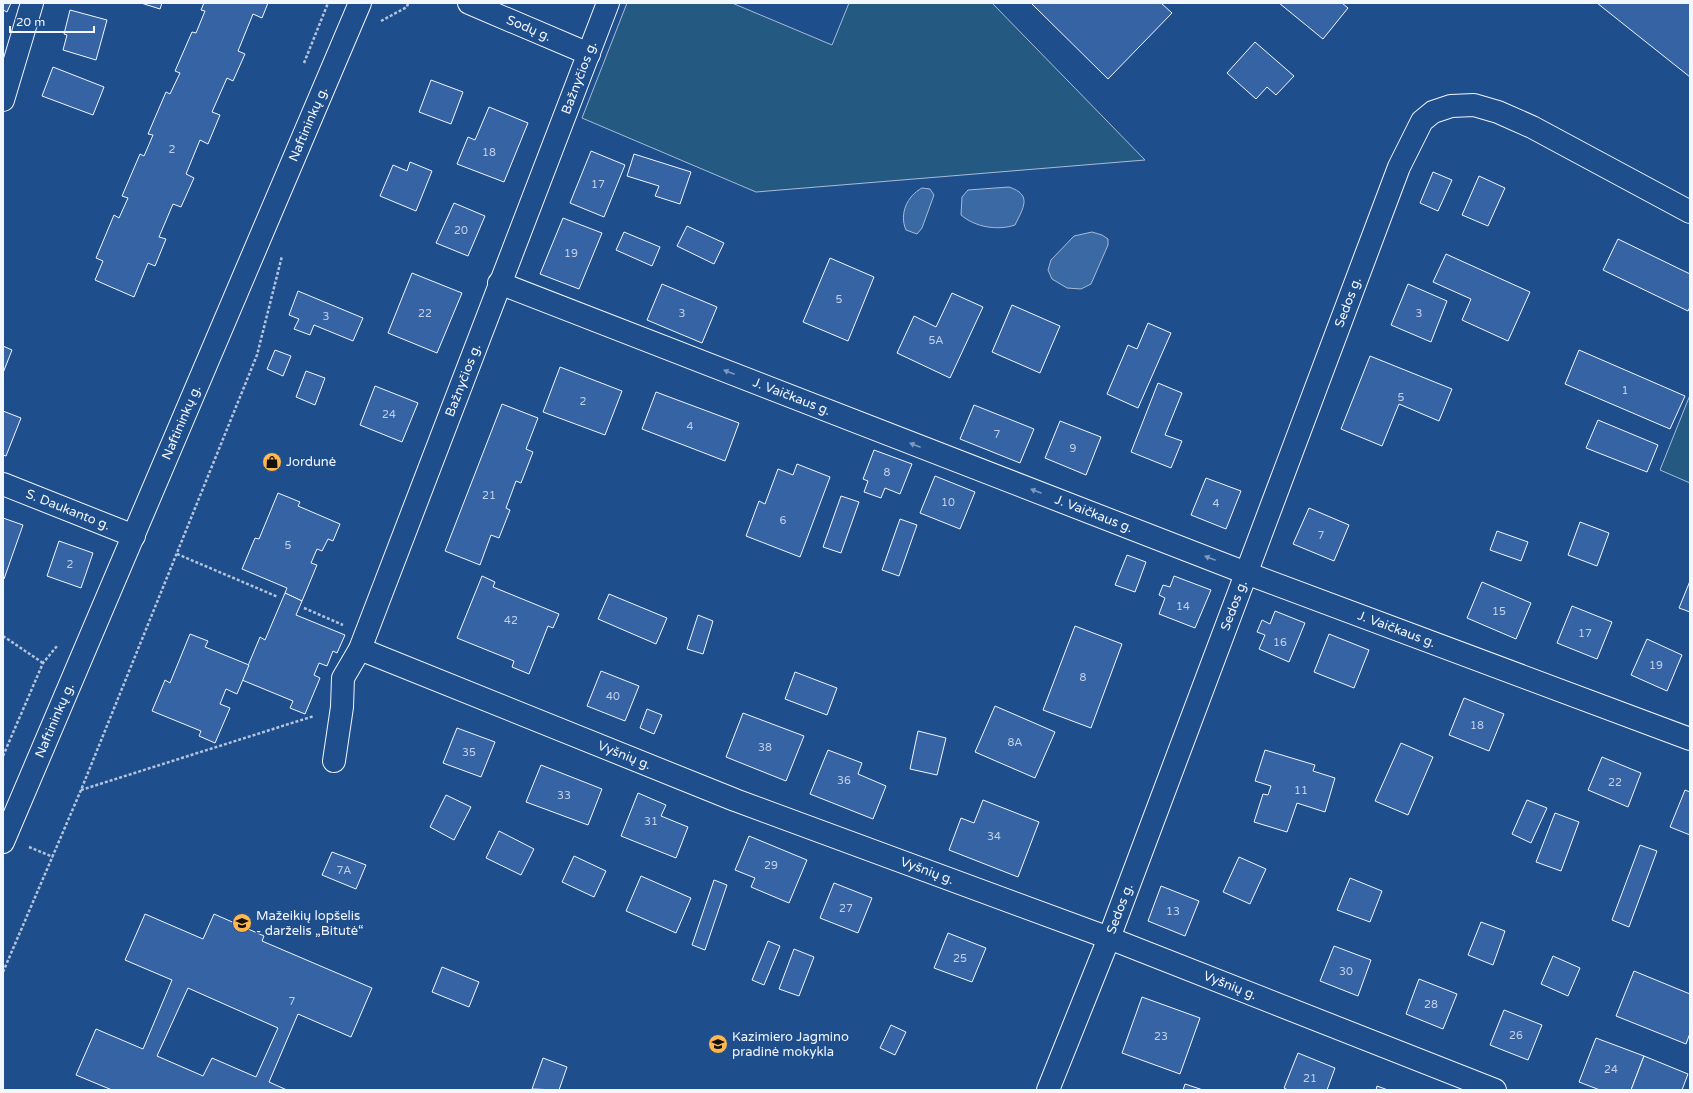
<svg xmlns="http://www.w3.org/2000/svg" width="1693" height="1093" font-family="'Varela Round',sans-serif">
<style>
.green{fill:#245a82;stroke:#a8bbd7}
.water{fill:#3b69a3;stroke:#a8bbd7}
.building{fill:#3563a3;stroke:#f2f6ff;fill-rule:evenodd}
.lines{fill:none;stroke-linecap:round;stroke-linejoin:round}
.street-casing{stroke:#f2f6ff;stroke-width:24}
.path{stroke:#b3c4dc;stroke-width:2.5;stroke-dasharray:3 2;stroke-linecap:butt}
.street{stroke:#1f4e8c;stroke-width:22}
.oneway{fill:#7e9ac0}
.labels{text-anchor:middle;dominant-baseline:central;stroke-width:3;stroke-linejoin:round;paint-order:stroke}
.number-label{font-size:11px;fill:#c3d1e8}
.street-label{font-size:13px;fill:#f2f6ff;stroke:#1f4e8c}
.poi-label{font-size:13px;fill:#f2f6ff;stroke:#1f4e8c;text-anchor:start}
</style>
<rect width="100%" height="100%" fill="#1f4e8c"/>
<!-- green -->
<g class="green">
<polygon points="627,3 732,3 832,45 849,3 992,3 1145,160 756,192 582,118"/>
<polygon points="1690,395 1690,483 1660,470"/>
</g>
<!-- water -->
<g class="water">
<path d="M1009,187C1033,195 1023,208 1015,225C997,231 975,227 961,215L962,197L968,190Z"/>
<path d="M922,188L930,189L934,195L922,228L917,234L906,230C899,214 907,196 922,188Z"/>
<polygon points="1092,232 1102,235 1108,239 1108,245 1091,284 1081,289 1067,288 1052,279 1048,270 1051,260 1074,236"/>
</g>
<!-- building -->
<g class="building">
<polygon points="3,3 11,3 7,12 3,10"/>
<polygon points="141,3 162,3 160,9"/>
<polygon points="204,3 268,3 262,18 253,14 238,51 245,54 233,81 227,78 212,112 220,115 208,144 200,140 186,174 194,178 181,207 173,204 159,237 166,239 155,266 148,263 134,297 95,280 103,261 96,258 114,215 119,218 128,198 122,196 140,154 144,156 153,135 148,134 166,92 170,94 180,73 175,71 192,32 196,33 205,11 201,10"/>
<polygon points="1031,3 1161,3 1172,13 1108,79"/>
<polygon points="1279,3 1342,3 1348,8 1323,39"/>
<polygon points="1597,3 1690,3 1690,77"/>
<polygon points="70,10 107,20 96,60 63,50 67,35 64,34"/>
<polygon points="1255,42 1294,76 1276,95 1267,87 1256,99 1227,73"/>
<polygon points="53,67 104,87 93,115 42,96"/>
<polygon points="431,80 463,92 451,124 419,112"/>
<polygon points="489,107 528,123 504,182 457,164 468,137 475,140"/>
<polygon points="591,151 625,165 604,217 570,203"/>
<polygon points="634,154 691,172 680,204 655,196 659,186 627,176"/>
<polygon points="410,162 432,171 416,211 380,196 393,165 407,171"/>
<polygon points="1433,172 1452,180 1438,211 1420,203"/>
<polygon points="1479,176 1505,188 1488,226 1462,215"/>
<polygon points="454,203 485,216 468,256 436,243"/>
<polygon points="563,218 602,233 579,289 540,274"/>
<polygon points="687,226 724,243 714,264 677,246"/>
<polygon points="624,232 660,247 652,266 616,250"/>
<polygon points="1618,239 1690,274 1690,307 1688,311 1603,270"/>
<polygon points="1446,254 1530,292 1508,341 1462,320 1471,299 1433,282"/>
<polygon points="830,258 874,277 848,341 803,322"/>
<polygon points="412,273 462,293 437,353 388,333"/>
<polygon points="662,284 717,307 702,343 647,320"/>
<polygon points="1408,284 1447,301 1431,342 1391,325"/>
<polygon points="298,291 363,318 353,341 314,325 310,335 294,329 299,319 289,315"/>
<polygon points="952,293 983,307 950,378 897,353 914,316 936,327"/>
<polygon points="1012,305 1060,326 1040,373 992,352"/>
<polygon points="1148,323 1171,333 1138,408 1107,394 1128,345 1137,349"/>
<polygon points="3,346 12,350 3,373"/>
<polygon points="275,350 291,356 283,376 267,369"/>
<polygon points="1579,350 1685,396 1670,429 1565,384"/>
<polygon points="1370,356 1452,389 1439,421 1399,404 1382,446 1341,429"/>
<polygon points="560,367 622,391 605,435 543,412"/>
<polygon points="306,371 325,378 315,405 296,397"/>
<polygon points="1158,383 1182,393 1165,435 1182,441 1171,468 1131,452"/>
<polygon points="375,386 418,403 402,442 360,425"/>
<polygon points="656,392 739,423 725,461 642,429"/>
<polygon points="502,404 538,418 526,449 533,452 521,483 516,481 506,508 510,510 499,538 491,535 480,565 445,551"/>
<polygon points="974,405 1034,429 1020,463 960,439"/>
<polygon points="3,411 21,418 6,456 3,455"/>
<polygon points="1598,420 1658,445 1647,472 1586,448"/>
<polygon points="1060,421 1101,437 1086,475 1045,458"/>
<polygon points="874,450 912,464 900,494 885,488 881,498 864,492 868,481 863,479"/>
<polygon points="797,464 830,477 800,557 746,536 759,501 765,504 778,469 793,475"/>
<polygon points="935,476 975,492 960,529 920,513"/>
<polygon points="1206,478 1241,491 1226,529 1191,515"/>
<polygon points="278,493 300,502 298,506 340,524 333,541 328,539 322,551 317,549 311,563 317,565 302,601 285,593 287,588 242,569 255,538 259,539"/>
<polygon points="841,496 859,502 841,553 823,547"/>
<polygon points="1309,508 1349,525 1334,561 1293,544"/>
<polygon points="3,518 23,525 4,579 3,578"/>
<polygon points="900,519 917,525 899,576 882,570"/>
<polygon points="1580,522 1609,533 1597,566 1568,555"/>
<polygon points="1497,531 1528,542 1521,561 1490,550"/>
<polygon points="59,541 93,553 81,588 47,576"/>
<polygon points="1127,555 1146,562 1135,592 1115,585"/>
<polygon points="482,576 495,582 493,587 559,614 553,628 548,626 529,674 512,667 514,661 457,638"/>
<polygon points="1174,576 1211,590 1195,628 1159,614 1165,598 1159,595 1163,585 1170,587"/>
<polygon points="1690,581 1690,612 1679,608"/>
<polygon points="1482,582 1531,603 1516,639 1467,618"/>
<polygon points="285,593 302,601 296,615 345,635 337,653 333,651 327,666 319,663 314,675 320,678 305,714 290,708 293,701 242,680 260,637 265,640"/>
<polygon points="609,594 667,618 656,644 598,619"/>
<polygon points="1572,606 1612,622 1597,659 1557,643"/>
<polygon points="1275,611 1305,623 1289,662 1259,649 1265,635 1257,632 1262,620 1270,624"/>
<polygon points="698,615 713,621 703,654 687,649"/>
<polygon points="1075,626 1122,644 1091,728 1043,710"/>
<polygon points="190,634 208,641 205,647 249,665 237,694 226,689 220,704 230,708 215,743 199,736 201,731 152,711 165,680 170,683"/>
<polygon points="1329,634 1369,650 1354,688 1314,672"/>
<polygon points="1647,639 1682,655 1667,691 1631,675"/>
<polygon points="601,671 639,686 625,721 587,706"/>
<polygon points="795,672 837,688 827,715 785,699"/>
<polygon points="1464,698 1504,714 1489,751 1449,735"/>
<polygon points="995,706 1055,732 1035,778 975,752"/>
<polygon points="647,709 662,715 654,734 640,728"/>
<polygon points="743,713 804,736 786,781 726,757"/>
<polygon points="457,728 495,742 481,777 443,763"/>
<polygon points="918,731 946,738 937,775 910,769"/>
<polygon points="1401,743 1433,757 1408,815 1375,801"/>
<polygon points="828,750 862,763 858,774 886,786 873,819 810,794"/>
<polygon points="1265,750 1315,765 1313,771 1335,778 1325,812 1297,803 1287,832 1254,822 1263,794 1268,795 1271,786 1255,781"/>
<polygon points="1602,757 1641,773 1628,807 1588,790"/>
<polygon points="541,765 602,789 588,825 526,802"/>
<polygon points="1685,790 1690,792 1690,835 1670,827"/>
<polygon points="638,793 666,805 661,816 688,827 676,858 621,836"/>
<polygon points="446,795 471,807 454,840 430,827"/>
<polygon points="983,800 1039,822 1018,877 949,850 961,818 974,823"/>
<polygon points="1527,800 1547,808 1531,843 1512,834"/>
<polygon points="1555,813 1579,822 1561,871 1536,862"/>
<polygon points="499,831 534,849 521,875 486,858"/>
<polygon points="749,836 807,860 789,903 751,887 755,878 735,870"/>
<polygon points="1640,845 1657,851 1629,927 1612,920"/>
<polygon points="332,852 366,865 356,889 322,875"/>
<polygon points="574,856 606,871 594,897 562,882"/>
<polygon points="1239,857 1266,869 1250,904 1223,892"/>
<polygon points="641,876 691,898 676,933 626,911"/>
<polygon points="1350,878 1382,891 1370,922 1337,910"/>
<polygon points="714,880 727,885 705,950 692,945"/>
<polygon points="834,883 872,898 858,933 820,918"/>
<polygon points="1161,886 1199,901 1185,936 1148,921"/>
<path d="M145,914L203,939L214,914L264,936L262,941L372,988L351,1037L298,1014L269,1082L287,1090H112L76,1075L96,1029L143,1049L172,980L125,960ZM188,988L278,1028L256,1077L212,1058L203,1076L157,1056Z"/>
<polygon points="1481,922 1505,931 1493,965 1468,955"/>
<polygon points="948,933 986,948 972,982 934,968"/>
<polygon points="768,941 780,946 764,985 752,980"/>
<polygon points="1334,946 1371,960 1358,996 1320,981"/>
<polygon points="794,949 814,957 799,996 779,989"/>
<polygon points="1553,956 1580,968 1568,996 1541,984"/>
<polygon points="442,967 479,982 469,1007 432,992"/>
<polygon points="1634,971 1690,994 1690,1033 1686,1044 1616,1016"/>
<polygon points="1419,979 1457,994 1443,1029 1406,1014"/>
<polygon points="1142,997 1200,1018 1180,1074 1122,1053"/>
<polygon points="1504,1010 1542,1025 1528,1060 1490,1045"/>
<polygon points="891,1025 906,1032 895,1055 880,1048"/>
<polygon points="1596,1038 1644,1056 1631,1090 1600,1090 1579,1082"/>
<polygon points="1298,1053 1335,1068 1327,1090 1288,1090 1284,1088"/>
<polygon points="1644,1056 1688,1074 1682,1090 1631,1090"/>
<polygon points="543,1058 567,1067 559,1090 532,1089"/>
<polygon points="1185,1084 1203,1090 1183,1090"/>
<polygon points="1377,1086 1388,1090 1376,1090"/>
</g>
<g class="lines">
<!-- street casing -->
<g class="street-casing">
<g id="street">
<path id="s1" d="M469,3L589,54"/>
<polyline points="3,100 32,3"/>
<path id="s2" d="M499,283L1246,573L1690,739"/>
<path id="s3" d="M3,484L134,536"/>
<path id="s4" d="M360,649L735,800L1109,938L1495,1090"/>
<path id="s5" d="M334,761L342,707L343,678L360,649L608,3"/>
<path id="s6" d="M3,842L360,3"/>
<path id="s7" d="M1048,1090L1109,938L1399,167L1422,121L1433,112L1451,106L1474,105L1498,112L1532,127L1690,212"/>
</g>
</g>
<!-- path -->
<g class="path">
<polyline points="381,21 407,7 408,3"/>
<polyline points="304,63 328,3"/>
<polyline points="177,554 278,597"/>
<polyline points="304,608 343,625"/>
<polyline points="3,636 43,663"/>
<polyline points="3,756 43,663 57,646"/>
<polyline points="81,790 314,716"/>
<polyline points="29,847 53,857"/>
<polyline points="3,972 81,790 257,355 282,256"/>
</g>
<!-- street -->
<use href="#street" class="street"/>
</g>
<!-- one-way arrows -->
<defs><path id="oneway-solid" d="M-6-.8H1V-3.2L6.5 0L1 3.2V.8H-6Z"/></defs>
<g class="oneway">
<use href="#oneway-solid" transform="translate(729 372) rotate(-159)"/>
<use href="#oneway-solid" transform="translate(915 445) rotate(-159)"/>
<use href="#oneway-solid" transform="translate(1036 491) rotate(-159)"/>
<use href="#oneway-solid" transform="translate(1210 558) rotate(-159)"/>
</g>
<!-- icons -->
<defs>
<g id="shop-disc" transform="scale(1)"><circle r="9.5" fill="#ffb74d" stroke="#1f4e8c"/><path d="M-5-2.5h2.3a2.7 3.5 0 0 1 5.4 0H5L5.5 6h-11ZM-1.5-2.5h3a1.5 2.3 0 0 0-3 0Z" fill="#111"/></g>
<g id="school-disc" transform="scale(1)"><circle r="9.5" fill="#ffb74d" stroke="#1f4e8c"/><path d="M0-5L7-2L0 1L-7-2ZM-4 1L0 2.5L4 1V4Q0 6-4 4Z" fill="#111"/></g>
</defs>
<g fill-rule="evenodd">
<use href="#shop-disc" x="272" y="462"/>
<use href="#school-disc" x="242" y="923"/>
<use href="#school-disc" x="718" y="1044"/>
</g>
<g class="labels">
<!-- number labels -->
<g class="number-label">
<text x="172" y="149">2</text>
<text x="489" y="152">18</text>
<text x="598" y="184">17</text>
<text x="461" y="230">20</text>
<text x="571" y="253">19</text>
<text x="839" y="299">5</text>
<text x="425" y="313">22</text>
<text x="682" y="313">3</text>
<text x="1419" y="313">3</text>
<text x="326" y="316">3</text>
<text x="936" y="340">5A</text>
<text x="1625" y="390">1</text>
<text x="1401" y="397">5</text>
<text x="583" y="401">2</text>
<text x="389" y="414">24</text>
<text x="690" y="426">4</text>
<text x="997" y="434">7</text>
<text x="1073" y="448">9</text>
<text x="887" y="472">8</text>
<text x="489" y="495">21</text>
<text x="948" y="502">10</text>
<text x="1216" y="503">4</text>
<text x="783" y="520">6</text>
<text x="1321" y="535">7</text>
<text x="288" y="545">5</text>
<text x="70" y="564">2</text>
<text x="1183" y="606">14</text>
<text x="1499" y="611">15</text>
<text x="511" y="620">42</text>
<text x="1585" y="633">17</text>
<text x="1280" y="642">16</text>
<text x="1656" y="665">19</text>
<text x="1083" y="677">8</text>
<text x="613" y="696">40</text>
<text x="1477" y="725">18</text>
<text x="1015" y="742">8A</text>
<text x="765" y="747">38</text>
<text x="469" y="752">35</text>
<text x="844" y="780">36</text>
<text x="1615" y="782">22</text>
<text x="1301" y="790">11</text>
<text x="564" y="795">33</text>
<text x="651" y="821">31</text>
<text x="994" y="836">34</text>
<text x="771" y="865">29</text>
<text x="344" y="870">7A</text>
<text x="846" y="908">27</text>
<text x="1173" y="911">13</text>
<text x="960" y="958">25</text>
<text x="1346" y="971">30</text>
<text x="292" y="1001">7</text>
<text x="1431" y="1004">28</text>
<text x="1516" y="1035">26</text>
<text x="1161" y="1036">23</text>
<text x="1611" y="1069">24</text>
<text x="1310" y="1078">21</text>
</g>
<!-- street labels -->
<g class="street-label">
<text stroke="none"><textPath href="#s1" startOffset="65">Sodų g.</textPath></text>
<text stroke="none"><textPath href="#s5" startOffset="729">Bažnyčios g.</textPath></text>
<text stroke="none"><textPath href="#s6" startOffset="780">Naftininkų g.</textPath></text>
<text stroke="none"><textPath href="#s7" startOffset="843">Sedos g.</textPath></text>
<text stroke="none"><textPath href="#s5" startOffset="405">Bažnyčios g.</textPath></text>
<text stroke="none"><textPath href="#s2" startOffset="314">J. Vaičkaus g.</textPath></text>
<text stroke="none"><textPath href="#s6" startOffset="456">Naftininkų g.</textPath></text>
<text stroke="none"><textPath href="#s3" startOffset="70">S. Daukanto g.</textPath></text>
<text stroke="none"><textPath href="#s2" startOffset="638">J. Vaičkaus g.</textPath></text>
<text stroke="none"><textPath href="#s7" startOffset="519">Sedos g.</textPath></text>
<text stroke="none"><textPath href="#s2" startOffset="962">J. Vaičkaus g.</textPath></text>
<text stroke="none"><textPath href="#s6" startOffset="132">Naftininkų g.</textPath></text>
<text stroke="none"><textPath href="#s4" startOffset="285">Vyšnių g.</textPath></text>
<text stroke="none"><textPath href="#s4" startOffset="609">Vyšnių g.</textPath></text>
<text stroke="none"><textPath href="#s7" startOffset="195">Sedos g.</textPath></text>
<text stroke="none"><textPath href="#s4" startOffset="933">Vyšnių g.</textPath></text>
</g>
<!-- poi labels -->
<g class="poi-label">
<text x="286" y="462">Jordunė</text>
<text x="256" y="916">Mažeikių lopšelis<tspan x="256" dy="15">- darželis „Bitutė“</tspan></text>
<text x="732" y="1037">Kazimiero Jagmino<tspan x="732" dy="15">pradinė mokykla</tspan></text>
</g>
</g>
<!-- border -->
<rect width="1693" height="1093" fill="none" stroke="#f2f6ff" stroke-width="8"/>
<!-- scale -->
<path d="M10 26v6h84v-6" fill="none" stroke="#f2f6ff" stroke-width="2"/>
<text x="16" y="26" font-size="12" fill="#f2f6ff" stroke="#1f4e8c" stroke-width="3" paint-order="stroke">20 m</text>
</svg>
